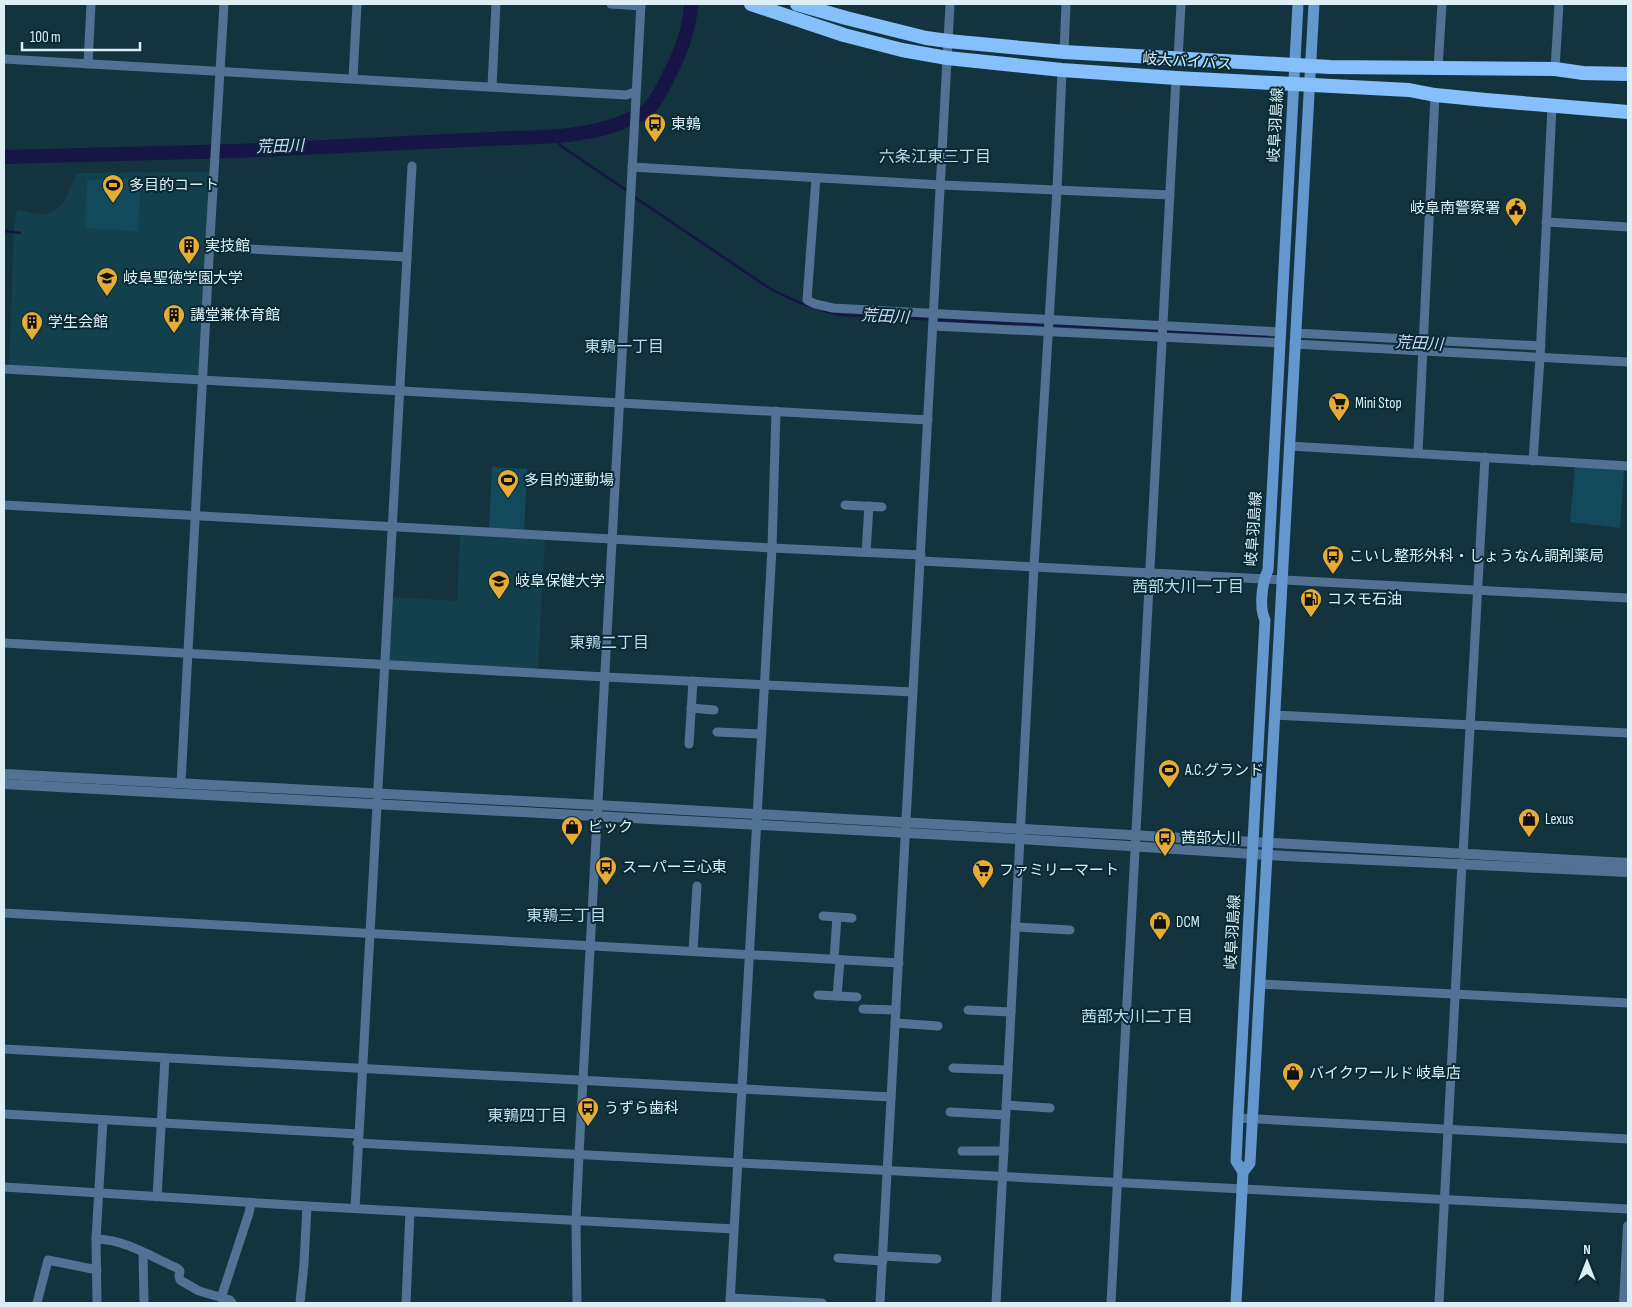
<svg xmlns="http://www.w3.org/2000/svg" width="1632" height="1307" font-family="'Sofia Sans Condensed','Noto Sans JP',sans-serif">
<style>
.built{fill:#13404d}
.green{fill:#134a5b}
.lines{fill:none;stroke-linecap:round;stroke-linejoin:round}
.stream{stroke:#171545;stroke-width:2.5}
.river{stroke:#171545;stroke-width:14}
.minor{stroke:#527294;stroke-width:9}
.tertiary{stroke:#527294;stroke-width:10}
.secondary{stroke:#6397ce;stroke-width:11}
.trunk{stroke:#86c0fc;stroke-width:14}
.labels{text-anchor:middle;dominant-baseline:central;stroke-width:4;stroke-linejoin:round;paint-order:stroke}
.street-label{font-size:15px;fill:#ddeff6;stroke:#072a34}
.poi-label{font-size:15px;fill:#ddeff6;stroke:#072a34;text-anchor:start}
.water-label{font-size:16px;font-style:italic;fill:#d0d5f7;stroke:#072a34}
.neighbourhood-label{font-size:16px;fill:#b8ddea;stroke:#072a34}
</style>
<rect width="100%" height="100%" fill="#13343f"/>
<!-- built -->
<g class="built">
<polygon points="210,172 198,374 195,376 9,366 14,228 17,210 36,214 46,214 57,209 65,200 77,173"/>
<polygon points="460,533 545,538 538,669 389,661 391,597 457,601"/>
</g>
<!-- green -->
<g class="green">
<polygon points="135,178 135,180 141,181 138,231 85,228 87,180"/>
<polygon points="492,467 527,469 524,531 489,529"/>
<polygon points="1575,467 1624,470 1620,528 1570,522"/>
</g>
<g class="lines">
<!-- stream -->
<g class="stream">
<polyline points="555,137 561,146 629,192"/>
<path d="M633,196L769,288C793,301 814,310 841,315L1046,325"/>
<polyline points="4,231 20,233"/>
<polyline points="1052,325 1267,336"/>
</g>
<!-- river -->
<path class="river" d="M4,157L236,151L512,138C553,137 595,136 632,118C637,116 642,114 646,111C656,104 665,83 670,73C681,52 690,27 691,4"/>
<!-- minor -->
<g class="minor">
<polyline points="611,4 641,6"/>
<polyline points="1064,52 1066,4"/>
<polyline points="4,59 626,95 635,92"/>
<polyline points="1178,59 1181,4"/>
<polyline points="88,64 91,4"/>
<polyline points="1438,68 1442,4"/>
<polyline points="1555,69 1559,4"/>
<polyline points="353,78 357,4"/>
<polyline points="492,86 496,4"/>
<polyline points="632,167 941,185 1170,195"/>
<polyline points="816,178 807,300 815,304 833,308 1280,332"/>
<polyline points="1546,222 1628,227"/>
<polyline points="210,247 407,257"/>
<polyline points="933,326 1280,343"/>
<polyline points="1295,333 1541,346"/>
<polyline points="1294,344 1628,362"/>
<polyline points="4,369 928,420"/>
<polyline points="1289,446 1628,466"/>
<polyline points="1418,453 1435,95"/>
<polyline points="1533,461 1540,358 1552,106"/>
<polyline points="4,505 772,548 921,555"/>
<polyline points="845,505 882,507"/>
<polyline points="866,552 869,506"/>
<polyline points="921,561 1628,598"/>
<polyline points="4,643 605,677 913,692"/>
<polyline points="691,708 714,710"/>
<polyline points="1274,715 1628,733"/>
<polyline points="717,732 761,734"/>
<polyline points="689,744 693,681"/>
<polyline points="181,783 210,239 224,4"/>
<polyline points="1463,854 1485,457"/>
<polyline points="4,913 899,963"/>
<polyline points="823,916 852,918"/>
<polyline points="1015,927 1070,930"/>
<polyline points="693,951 697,886"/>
<polyline points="834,959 837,917"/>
<polyline points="1260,984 1628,1003"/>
<polyline points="818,995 857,997"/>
<polyline points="837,996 840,960"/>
<polyline points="863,1009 896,1010"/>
<polyline points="968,1010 1011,1012"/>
<polyline points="895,1023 938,1026"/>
<polyline points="4,1049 891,1097"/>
<polyline points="953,1068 1008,1070"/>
<polyline points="1006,1105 1050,1108"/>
<polyline points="950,1112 1006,1115"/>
<polyline points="4,1114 358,1134"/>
<polyline points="1238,1118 1628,1139"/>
<polyline points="357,1143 1628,1209"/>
<polyline points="962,1151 1004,1151"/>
<polyline points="4,1187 307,1206 734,1229"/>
<polyline points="157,1197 165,1058"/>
<polyline points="355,1208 412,166"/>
<path d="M96,1239C124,1239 152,1257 177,1268L180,1271L179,1276L180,1280L199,1291L230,1300L232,1303"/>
<polyline points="143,1253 144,1303"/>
<polyline points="883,1256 937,1259"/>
<polyline points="838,1258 883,1261"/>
<polyline points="221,1298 249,1213 251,1203"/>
<polyline points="730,1298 822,1303"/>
<polyline points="37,1303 48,1260 97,1270"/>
<polyline points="97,1303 96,1239 103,1120"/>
<polyline points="300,1303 304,1264 307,1206"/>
<polyline points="406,1303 410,1212"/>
<polyline points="577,1303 576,1220 579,1154 641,4"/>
<polyline points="730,1303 772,548 776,411"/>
<polyline points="880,1303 950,4"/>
<polyline points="996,1303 1034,566 1057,190 1062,70"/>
<polyline points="1111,1303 1176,78"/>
<polyline points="1439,1303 1462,863"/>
</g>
<!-- tertiary -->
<g class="tertiary">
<polyline points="4,774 597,805 1628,863"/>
<polyline points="4,784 1020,839 1285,856 1628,872"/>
<polyline points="1624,1303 1628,1226"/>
</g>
<!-- secondary -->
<g class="secondary">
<path d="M1243,1172L1236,1161L1238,1118L1265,620C1259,608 1262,582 1268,570L1298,4"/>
<polyline points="1236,1303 1243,1172 1250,1163 1314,4"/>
</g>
<!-- trunk -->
<g class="trunk">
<polyline points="751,4 844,35 902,50 947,58 1062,70 1176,78 1409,90 1435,95 1486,100 1628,112"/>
<polyline points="797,4 846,18 926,38 948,41 1064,52 1330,67 1555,69 1583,73 1628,74"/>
</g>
</g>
<!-- icons -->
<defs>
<g id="bus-pin" transform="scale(1.125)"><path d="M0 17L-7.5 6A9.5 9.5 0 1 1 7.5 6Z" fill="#e7ac36" stroke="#072a34"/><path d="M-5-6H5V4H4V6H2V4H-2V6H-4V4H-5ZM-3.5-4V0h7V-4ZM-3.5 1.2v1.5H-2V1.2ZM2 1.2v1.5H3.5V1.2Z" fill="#111"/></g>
<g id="stadium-pin" transform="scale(1.125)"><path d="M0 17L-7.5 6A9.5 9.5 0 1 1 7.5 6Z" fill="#e7ac36" stroke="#072a34"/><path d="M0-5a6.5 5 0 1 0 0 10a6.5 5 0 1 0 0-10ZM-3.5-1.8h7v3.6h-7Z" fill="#111"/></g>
<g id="civic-pin" transform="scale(1.125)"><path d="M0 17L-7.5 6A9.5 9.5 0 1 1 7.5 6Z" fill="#e7ac36" stroke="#072a34"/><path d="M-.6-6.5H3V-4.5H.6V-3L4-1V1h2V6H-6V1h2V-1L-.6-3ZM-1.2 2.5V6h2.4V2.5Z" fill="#111"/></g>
<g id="building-pin" transform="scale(1.125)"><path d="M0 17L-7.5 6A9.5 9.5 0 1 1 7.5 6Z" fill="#e7ac36" stroke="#072a34"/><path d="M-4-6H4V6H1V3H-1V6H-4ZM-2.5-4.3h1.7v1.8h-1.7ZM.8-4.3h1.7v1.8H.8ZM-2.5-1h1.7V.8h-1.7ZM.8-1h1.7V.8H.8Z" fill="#111"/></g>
<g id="university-pin" transform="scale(1.125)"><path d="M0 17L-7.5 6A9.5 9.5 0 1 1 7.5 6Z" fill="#e7ac36" stroke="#072a34"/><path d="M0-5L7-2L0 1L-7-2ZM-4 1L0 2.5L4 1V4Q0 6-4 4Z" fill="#111"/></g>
<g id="supermarket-pin" transform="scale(1.125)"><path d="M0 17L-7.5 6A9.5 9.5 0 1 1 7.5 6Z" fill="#e7ac36" stroke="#072a34"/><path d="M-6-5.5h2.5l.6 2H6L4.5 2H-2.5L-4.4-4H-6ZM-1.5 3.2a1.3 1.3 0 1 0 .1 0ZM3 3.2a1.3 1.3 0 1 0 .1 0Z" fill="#111"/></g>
<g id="fuel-pin" transform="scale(1.125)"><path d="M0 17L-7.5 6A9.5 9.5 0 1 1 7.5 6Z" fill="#e7ac36" stroke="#072a34"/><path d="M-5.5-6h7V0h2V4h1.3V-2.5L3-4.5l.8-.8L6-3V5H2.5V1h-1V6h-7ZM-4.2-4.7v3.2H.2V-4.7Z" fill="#111"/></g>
<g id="shop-pin" transform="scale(1.125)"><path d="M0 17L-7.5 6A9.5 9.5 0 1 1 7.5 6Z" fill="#e7ac36" stroke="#072a34"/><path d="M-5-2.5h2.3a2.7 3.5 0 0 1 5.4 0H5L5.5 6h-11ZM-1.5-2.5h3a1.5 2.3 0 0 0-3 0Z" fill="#111"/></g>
</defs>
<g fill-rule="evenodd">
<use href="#bus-pin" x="655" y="124"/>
<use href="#stadium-pin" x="113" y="185"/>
<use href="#civic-pin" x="1516" y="208"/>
<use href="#building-pin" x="189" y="246"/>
<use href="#university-pin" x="107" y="278"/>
<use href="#building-pin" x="174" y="315"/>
<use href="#building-pin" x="32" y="322"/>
<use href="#supermarket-pin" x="1339" y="403"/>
<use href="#stadium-pin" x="508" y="480"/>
<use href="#bus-pin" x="1333" y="556"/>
<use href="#university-pin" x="499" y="581"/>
<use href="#fuel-pin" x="1311" y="599"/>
<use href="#stadium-pin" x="1169" y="770"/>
<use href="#shop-pin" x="1529" y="819"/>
<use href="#shop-pin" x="572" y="827"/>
<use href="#bus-pin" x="1165" y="838"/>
<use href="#bus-pin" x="606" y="867"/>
<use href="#supermarket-pin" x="983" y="870"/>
<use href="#shop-pin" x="1160" y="922"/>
<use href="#shop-pin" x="1293" y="1073"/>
<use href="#bus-pin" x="588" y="1108"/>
</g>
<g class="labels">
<!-- street labels -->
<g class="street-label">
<text transform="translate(1187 62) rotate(4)">岐大バイパス</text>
<text transform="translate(1276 125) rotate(-87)">岐阜羽島線</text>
<text transform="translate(1254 529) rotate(-86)">岐阜羽島線</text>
<text transform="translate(1233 932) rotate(-87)">岐阜羽島線</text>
</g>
<!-- poi labels -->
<g class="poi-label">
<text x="671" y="124">東鶉</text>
<text x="129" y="185">多目的コート</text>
<text x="1500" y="208" text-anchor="end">岐阜南警察署</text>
<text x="205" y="246">実技館</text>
<text x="123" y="278">岐阜聖徳学園大学</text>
<text x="190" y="315">講堂兼体育館</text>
<text x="48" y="322">学生会館</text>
<text x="1355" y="403">Mini Stop</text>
<text x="524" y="480">多目的運動場</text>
<text x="1349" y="556">こいし整形外科・しょうなん調剤薬局</text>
<text x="515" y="581">岐阜保健大学</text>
<text x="1327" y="599">コスモ石油</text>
<text x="1185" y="770">A.C.グランド</text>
<text x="1545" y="819">Lexus</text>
<text x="588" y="827">ビック</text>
<text x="1181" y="838">茜部大川</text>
<text x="622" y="867">スーパー三心東</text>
<text x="999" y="870">ファミリーマート</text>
<text x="1176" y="922">DCM</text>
<text x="1309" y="1073">バイクワールド 岐阜店</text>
<text x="604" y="1108">うずら歯科</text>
</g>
<!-- water labels -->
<g class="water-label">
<text transform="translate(280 147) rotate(-2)">荒田川</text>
<text transform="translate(885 317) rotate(3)">荒田川</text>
<text transform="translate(1419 344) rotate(3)">荒田川</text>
</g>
<!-- neighbourhood labels -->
<g class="neighbourhood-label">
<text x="935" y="157">六条江東三丁目</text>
<text x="624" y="347">東鶉一丁目</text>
<text x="1188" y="587">茜部大川一丁目</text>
<text x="609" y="643">東鶉二丁目</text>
<text x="566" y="916">東鶉三丁目</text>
<text x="1137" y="1017">茜部大川二丁目</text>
<text x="527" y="1116">東鶉四丁目</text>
</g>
</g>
<!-- border -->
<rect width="1632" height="1307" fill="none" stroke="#ddeff6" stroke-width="10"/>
<!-- north arrow -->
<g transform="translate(1587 1262)" stroke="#072a34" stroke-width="4" paint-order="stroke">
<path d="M0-4L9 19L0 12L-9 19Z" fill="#ddeff6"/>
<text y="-8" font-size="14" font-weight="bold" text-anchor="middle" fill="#ddeff6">N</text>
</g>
<!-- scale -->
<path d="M22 42v8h118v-8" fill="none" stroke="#ddeff6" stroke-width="2.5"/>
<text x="30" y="42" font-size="15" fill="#ddeff6" stroke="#072a34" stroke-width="4" paint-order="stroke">100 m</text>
</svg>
